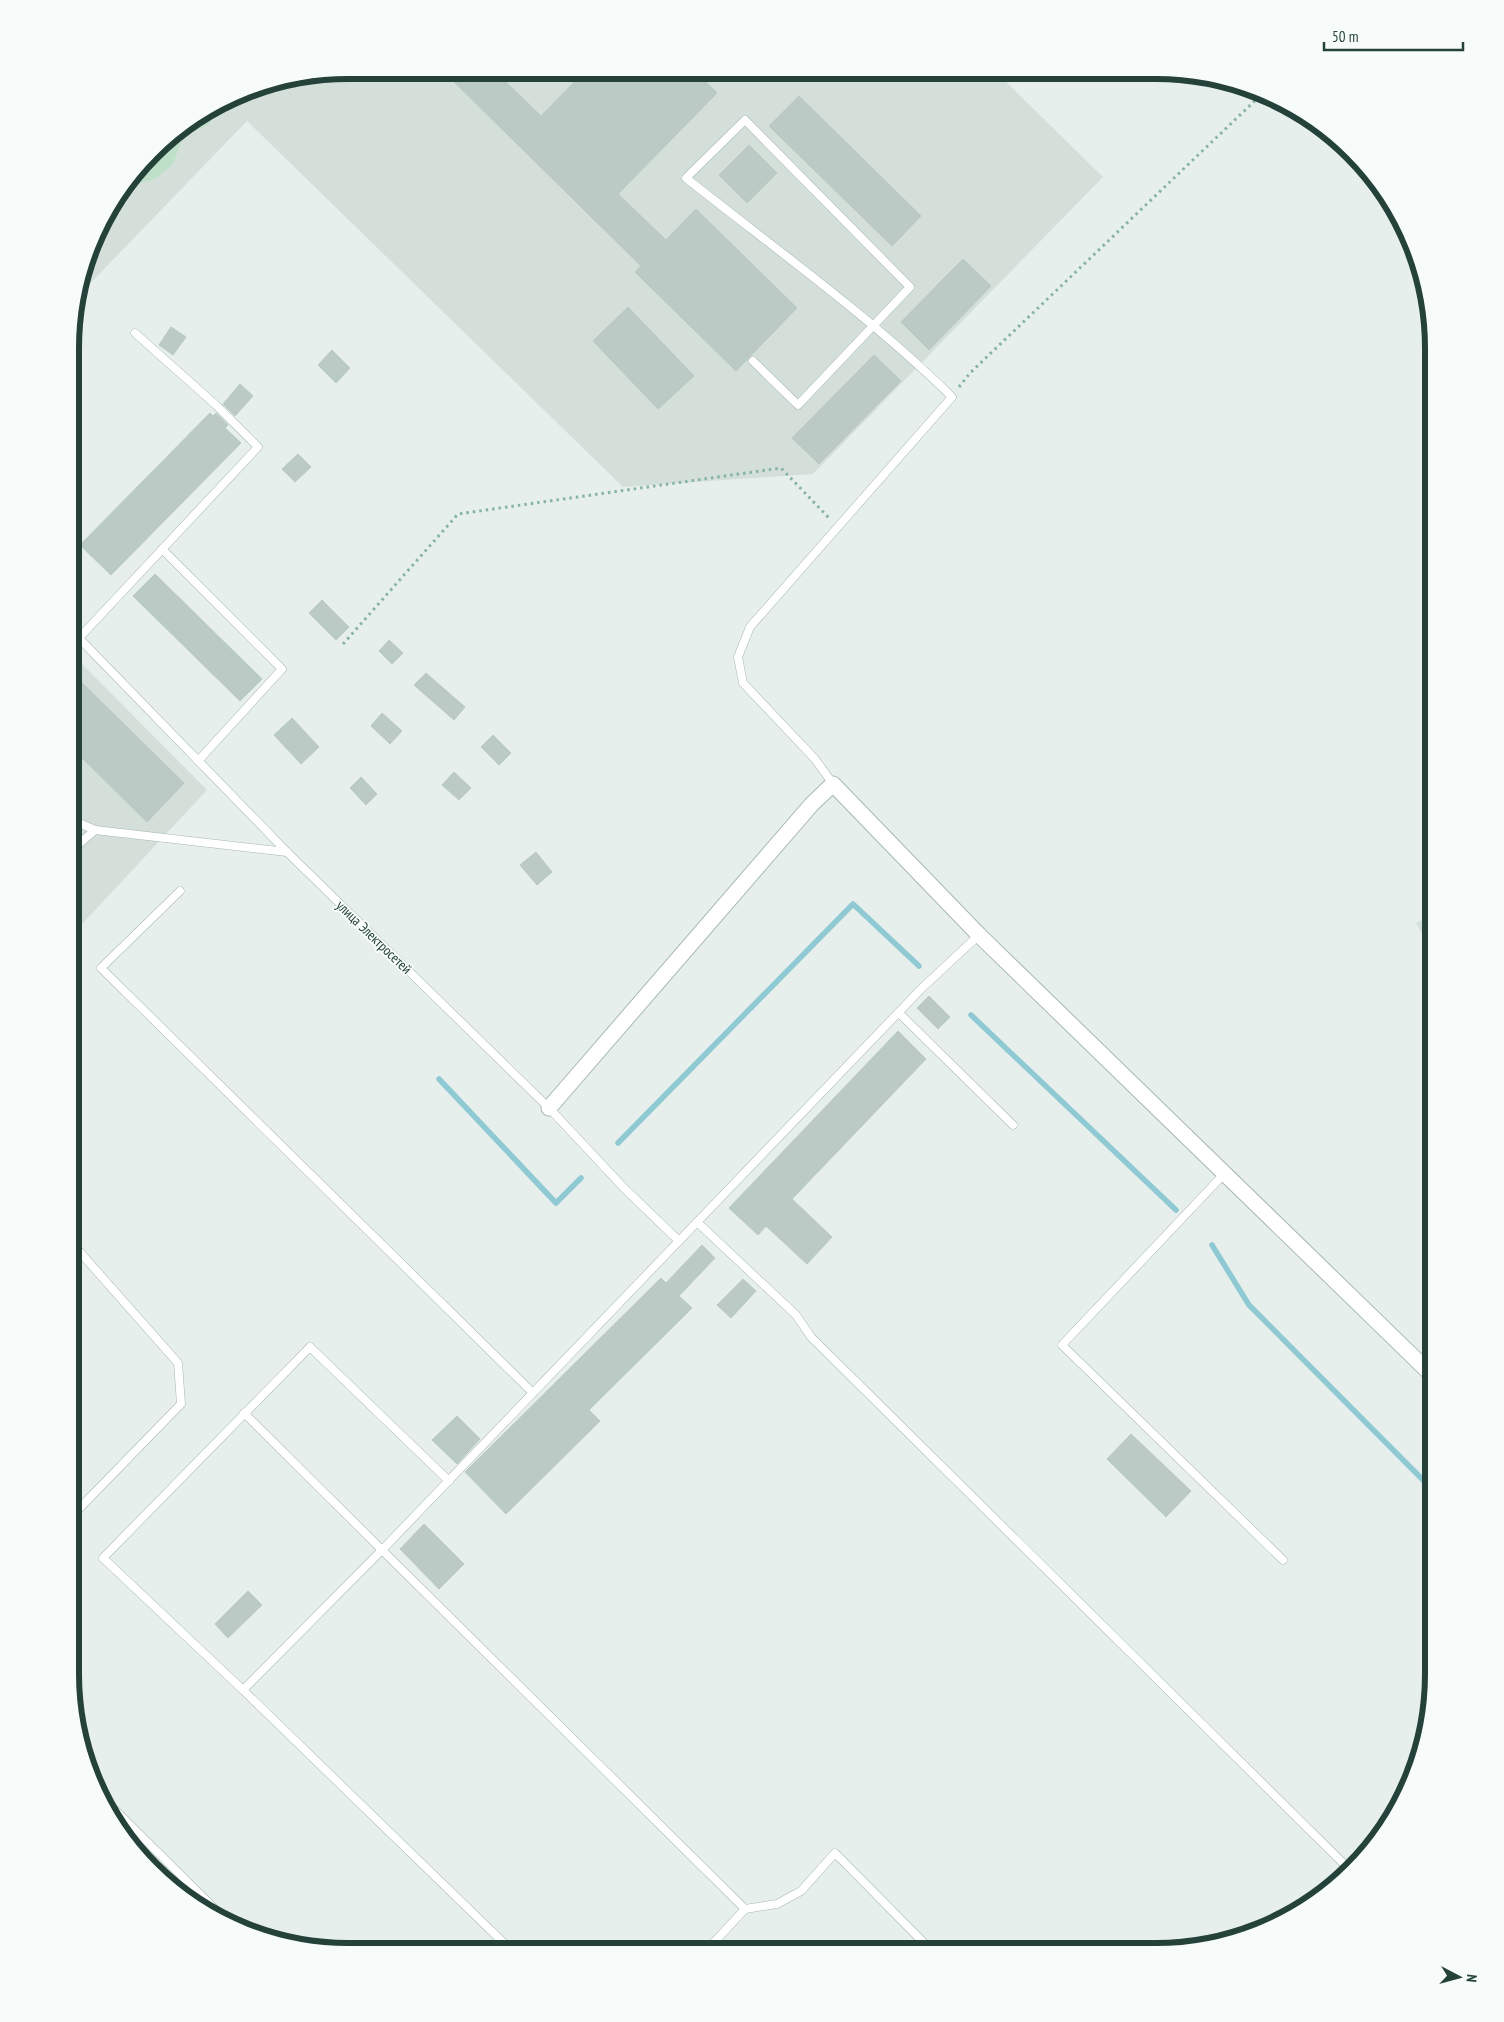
<svg xmlns="http://www.w3.org/2000/svg" width="1504" height="2022" font-family="'PT Sans Narrow',sans-serif">
<style>
.built{fill:#d4dfda}
.green{fill:#bfe0c8}
.lines{fill:none;stroke-linecap:round;stroke-linejoin:round}
.stream{stroke:#8ec9d4;stroke-width:5.5}
.building{fill:#bbcac4;stroke:#b8c9c2}
.lane-casing{stroke:#a8b8b2;stroke-width:9}
.street-casing{stroke:#a8b8b2;stroke-width:17}
.path{stroke:#86b3a5;stroke-width:3;stroke-dasharray:2.5 4;stroke-linecap:butt}
.lane{stroke:#fff;stroke-width:8}
.street{stroke:#fff;stroke-width:15}
.labels{text-anchor:middle;dominant-baseline:central;stroke-width:4;stroke-linejoin:round;paint-order:stroke}
.street-label{font-size:14px;fill:#24423a;stroke:#f7fbf9}
.rim{fill:none;stroke:#24423a;stroke-width:6}
</style>
<rect width="100%" height="100%" fill="#e6efeb"/>
<!-- built -->
<g class="built">
<polygon points="348,70 996,72 1103,177 813,474 623,487 247,121 78,296 107,209 165,139 258,85"/>
<polygon points="72,654 207,790 71,936"/>
<polygon points="1434,914 1434,953 1416,923"/>
</g>
<!-- green -->
<polygon class="green" points="220,107 209,124 183,137 173,164 155,179 126,187 165,139"/>
<g class="lines">
<!-- stream -->
<g class="stream">
<polyline points="971,1015 1176,1210"/>
<polyline points="439,1079 556,1203 581,1178"/>
<polyline points="618,1143 853,904 919,966"/>
<polyline points="1212,1245 1249,1305 1433,1490"/>
</g>
</g>
<!-- building -->
<g class="building">
<polygon points="442,70 515,70 505,81 541,116 585,71 695,71 717,93 618,194 666,240 696,209 797,308 736,371 635,272 641,266"/>
<polygon points="799,96 921,216 892,246 769,126"/>
<polygon points="749,145 777,173 747,203 719,175"/>
<polygon points="963,259 991,286 929,350 901,322"/>
<polygon points="628,307 694,376 658,409 593,341"/>
<polygon points="171,327 186,337 173,355 159,345"/>
<polygon points="332,350 350,368 336,383 318,365"/>
<polygon points="874,355 901,381 819,464 792,438"/>
<polygon points="240,384 253,396 235,416 223,404"/>
<polygon points="210,413 213,416 216,413 228,425 225,428 241,443 111,575 80,545"/>
<polygon points="298,454 311,467 295,482 282,469"/>
<polygon points="155,574 262,679 240,701 133,596"/>
<polygon points="322,600 349,627 336,640 309,613"/>
<polygon points="389,640 403,653 392,664 379,651"/>
<polygon points="72,673 184,783 147,822 72,748"/>
<polygon points="426,673 465,707 454,720 414,685"/>
<polygon points="382,713 402,731 390,744 371,726"/>
<polygon points="292,718 319,747 301,764 274,735"/>
<polygon points="493,735 511,753 499,765 481,747"/>
<polygon points="454,772 471,788 459,800 442,785"/>
<polygon points="361,777 377,794 366,805 350,788"/>
<polygon points="536,852 552,872 537,885 520,865"/>
<polygon points="929,996 950,1017 938,1029 917,1008"/>
<polygon points="898,1031 926,1059 792,1199 832,1237 807,1264 766,1226 758,1235 729,1208"/>
<polygon points="702,1245 715,1258 679,1296 692,1308 589,1410 600,1421 506,1514 465,1472 661,1278 666,1283"/>
<polygon points="743,1279 756,1291 731,1318 717,1305"/>
<polygon points="457,1416 480,1439 457,1464 432,1440"/>
<polygon points="1131,1434 1191,1491 1166,1517 1107,1459"/>
<polygon points="424,1524 464,1564 439,1589 400,1549"/>
<polygon points="248,1591 262,1605 228,1638 215,1624"/>
</g>
<g class="lines">
<!-- lane casing -->
<g class="lane-casing">
<g id="lane">
<path d="M753,361L798,405L910,287L745,120L686,178C774,248 872,318 952,397L750,627L738,657L743,683L815,759L833,784"/>
<polyline points="162,549 282,669 198,761"/>
<polyline points="72,631 287,852 549,1108 625,1189 679,1241"/>
<polyline points="79,638 258,447 217,406 135,333"/>
<polyline points="72,820 95,830"/>
<polyline points="71,851 95,830 287,852"/>
<polyline points="180,891 101,968 533,1393"/>
<polyline points="899,1013 1013,1125"/>
<polyline points="1224,1174 1062,1345 1283,1560"/>
<polyline points="697,1222 796,1315 811,1337 1350,1870"/>
<polyline points="244,1413 382,1550 243,1690 511,1950"/>
<polyline points="70,1518 181,1404 178,1363 71,1242"/>
<polyline points="243,1690 103,1558 310,1347 449,1481"/>
<polyline points="97,1792 231,1925"/>
<polyline points="706,1951 745,1909"/>
<polyline points="932,1951 835,1853 801,1891 777,1904 745,1909 382,1550 921,989 979,935"/>
</g>
</g>
<!-- street casing -->
<g class="street-casing">
<polyline id="street" points="549,1108 812,804 833,784 979,935 1434,1377"/>
</g>
<!-- path -->
<g class="path">
<polyline points="959,387 970,373 1264,92"/>
<polyline points="343,644 458,514 781,468 830,519"/>
</g>
<!-- lane -->
<use href="#lane" class="lane"/>
<!-- street -->
<use href="#street" class="street"/>
</g>
<g class="labels">
<!-- street labels -->
<g class="street-label">
<text transform="translate(374 937) rotate(44)">улица Электросетей</text>
</g>
</g>
<!-- crop -->
<path d="M0 0H1504V2022H0ZM348 79H1156A269 269 0 0 1 1425 348V1674A269 269 0 0 1 1156 1943H348A269 269 0 0 1 79 1674V348A269 269 0 0 1 348 79Z" fill="#f7fbf9" fill-rule="evenodd"/>
<path class="rim" d="M348 79H1156A269 269 0 0 1 1425 348V1674A269 269 0 0 1 1156 1943H348A269 269 0 0 1 79 1674V348A269 269 0 0 1 348 79Z"/>
<!-- north arrow -->
<g transform="translate(1459 1977) rotate(96)" stroke="#f7fbf9" stroke-width="4" paint-order="stroke">
<path d="M0-4L9 19L0 12L-9 19Z" fill="#24423a"/>
<text y="-8" font-size="14" font-weight="bold" text-anchor="middle" fill="#24423a">N</text>
</g>
<!-- scale -->
<path d="M1324 42v8h139v-8" fill="none" stroke="#24423a" stroke-width="2.5"/>
<text x="1332" y="42" font-size="15" fill="#24423a" stroke="#f7fbf9" stroke-width="4" paint-order="stroke">50 m</text>
</svg>
